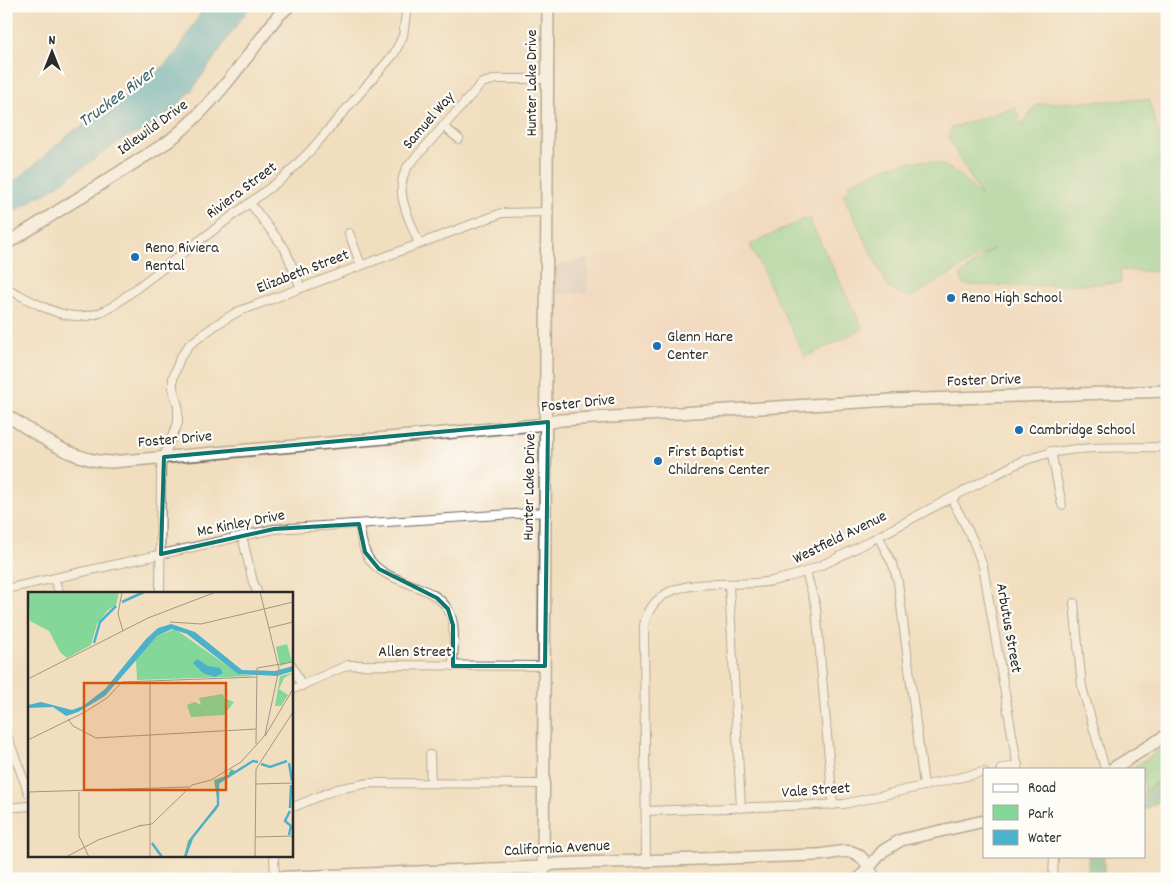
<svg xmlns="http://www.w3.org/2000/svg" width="1173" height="885" font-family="Dekko,sans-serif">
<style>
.built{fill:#f2d4be}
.industrial{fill:#cfc0ba}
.green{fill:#83d798;stroke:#578162}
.forest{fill:#6ab880;stroke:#4a7256}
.water{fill:#4cb2cb;stroke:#3c6e7b}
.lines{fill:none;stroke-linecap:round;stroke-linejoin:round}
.stream{stroke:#4cb2cb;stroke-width:2.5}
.street-casing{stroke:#706a5f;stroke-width:10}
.secondary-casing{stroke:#706a5f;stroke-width:14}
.street{stroke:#fff;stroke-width:8}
.secondary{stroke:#fff;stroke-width:11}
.marked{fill:none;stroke:#0f766e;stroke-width:4;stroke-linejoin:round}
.poi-dot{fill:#1f6fb2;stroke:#fdfcf7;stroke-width:2}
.labels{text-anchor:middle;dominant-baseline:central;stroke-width:4.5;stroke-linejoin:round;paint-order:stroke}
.street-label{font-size:16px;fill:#2b2b2b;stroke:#fdfcf7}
.poi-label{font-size:16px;fill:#2b2b2b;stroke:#fdfcf7;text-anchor:start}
.water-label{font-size:18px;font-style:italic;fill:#38616b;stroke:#fdfcf7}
.inset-river{fill:none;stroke:#4cb2cb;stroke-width:2.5}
.inset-road{fill:none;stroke:#a29684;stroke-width:1}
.view{fill:#d5540f;fill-opacity:0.15;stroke:#d5540f;stroke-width:2.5}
.inset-edge{fill:none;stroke:#2b2b2b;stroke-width:2.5}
</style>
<rect width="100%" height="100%" fill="#fdfcf7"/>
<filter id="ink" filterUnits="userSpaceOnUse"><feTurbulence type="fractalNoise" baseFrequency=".02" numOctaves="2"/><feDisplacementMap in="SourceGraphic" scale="10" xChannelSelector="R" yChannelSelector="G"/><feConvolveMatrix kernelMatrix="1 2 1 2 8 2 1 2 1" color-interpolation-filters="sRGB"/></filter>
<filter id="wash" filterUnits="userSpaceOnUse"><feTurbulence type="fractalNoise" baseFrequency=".0096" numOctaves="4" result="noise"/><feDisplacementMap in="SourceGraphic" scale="20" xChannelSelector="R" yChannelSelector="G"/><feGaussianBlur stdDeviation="1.12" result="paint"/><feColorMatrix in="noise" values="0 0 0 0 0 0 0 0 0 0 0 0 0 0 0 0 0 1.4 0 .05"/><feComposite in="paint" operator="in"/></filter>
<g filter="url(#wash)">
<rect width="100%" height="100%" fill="#f1debf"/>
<!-- built -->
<g class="built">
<polygon points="1167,90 1167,382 905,391 566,410 557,407 555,401 555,294 587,293 588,258 625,250 660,232 746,181 742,163 796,121 811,142 862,103"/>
<polygon points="1167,683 1167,727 1149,738 1142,684"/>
<polygon points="531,875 534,875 535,879 414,879"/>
</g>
<!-- industrial -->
<polygon class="industrial" points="588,258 587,293 555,294 555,266"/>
<!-- green -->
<g class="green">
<path d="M1149,99L1157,130L1167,137V247L1154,272L1120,270L1121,283L1023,286L964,285L960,275L994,248L911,297L889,289L843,195L850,189L848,184C877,171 917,150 949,168C961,175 970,187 981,196L948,138L951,128L1015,107L1023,128L1024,121L1037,104Z"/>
<polygon points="808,217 863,329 805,357 750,245"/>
<polygon points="1167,746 1167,766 1163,767 1158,781 1144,791 1144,769 1130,769"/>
</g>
<!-- forest -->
<g class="forest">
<polygon points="1167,766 1167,797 1144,810 1144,791 1158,781 1163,767"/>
<rect x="1088" y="856" width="16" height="23"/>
</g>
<!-- water -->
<polygon class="water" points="205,6 250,6 192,90 176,107 152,126 120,141 42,196 36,196 32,201 6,216 6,186 19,178 73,131 80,128 99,110 136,92 152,77 177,52"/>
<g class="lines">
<!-- stream -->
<g class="stream">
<polyline points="1144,802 1167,791"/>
<polyline points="1097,856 1097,879"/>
</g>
</g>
</g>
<g filter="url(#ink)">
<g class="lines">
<!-- street casing -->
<g class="street-casing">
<g id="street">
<polyline points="443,126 459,139"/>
<polyline points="250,203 285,249 301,288"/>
<polyline points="349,233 361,265"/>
<path d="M419,244C410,219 392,191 408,166L482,83L497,79H548"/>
<path d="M6,288C40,305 76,331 113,306L284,177L310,151L394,54L403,36L407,6"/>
<polyline points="1051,451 1062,505"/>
<polyline points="951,498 972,538 983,566 1018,769"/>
<path d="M359,524C361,535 362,548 368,557C385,587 439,581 451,616C456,630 453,650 453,666"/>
<polyline points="242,536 253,582 258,594"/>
<polyline points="878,536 893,565 898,582 924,786"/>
<polyline points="806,572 816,607 833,805"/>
<polyline points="54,579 60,594"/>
<polyline points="729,585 741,808"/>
<polyline points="6,589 274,529 546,512"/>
<polyline points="160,594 161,469 162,460 178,423 178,406 173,388 173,378 180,358 189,345 217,324 237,312 502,213 549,212"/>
<polyline points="1074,603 1082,687 1105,769"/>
<polyline points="291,664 302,686"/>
<polyline points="291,690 348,665 545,666"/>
<polyline points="6,733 29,794"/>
<polyline points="430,755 431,783"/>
<polyline points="1001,769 1018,765"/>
<polyline points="6,808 29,806"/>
<polyline points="291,808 337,789 369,783 544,784"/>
<polyline points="646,811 844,804 984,772"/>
<polyline points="274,856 275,879"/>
<path d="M646,861L644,625C657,568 729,590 772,581C814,573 850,551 887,532C929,509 972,487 1014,465C1061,443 1116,448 1167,447"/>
<polyline points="869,867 878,879"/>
<polyline points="1053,879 1054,856"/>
</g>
</g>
<!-- secondary casing -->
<g class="secondary-casing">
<g id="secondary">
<path d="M6,244L169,141C213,106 244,61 277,17L289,6"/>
<path d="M6,415C39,435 72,462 111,462L536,425L561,420L893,400L1167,391"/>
<polyline points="1112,769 1167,735"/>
<path d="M240,879L543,867L555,864L815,855C841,854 853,842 869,867"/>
<polyline points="543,879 548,6"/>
<polyline points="859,879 883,851 901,840 984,821"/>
</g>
</g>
<!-- street -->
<use href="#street" class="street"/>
<!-- secondary -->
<use href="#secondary" class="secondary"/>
</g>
</g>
<!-- marked area -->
<path d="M0 0H1173V885H0ZM548,422L545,666H453V625L448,609L437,598L379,569L365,552L359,524L274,529L161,554L164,457Z" fill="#f1debf" fill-opacity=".55" fill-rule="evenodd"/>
<path class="marked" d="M548,422L545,666H453V625L448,609L437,598L379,569L365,552L359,524L274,529L161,554L164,457Z"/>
<!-- markers -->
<g class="poi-dot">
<circle cx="135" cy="257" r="5"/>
<circle cx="951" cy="298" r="5"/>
<circle cx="657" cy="346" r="5"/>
<circle cx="1019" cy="430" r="5"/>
<circle cx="658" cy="461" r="5"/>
</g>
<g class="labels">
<!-- street labels -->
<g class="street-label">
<text transform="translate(532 83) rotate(-90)">Hunter Lake Drive</text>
<text transform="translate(429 121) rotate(-49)">Samuel Way</text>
<text transform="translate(153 128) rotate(-36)">Idlewild Drive</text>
<text transform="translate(242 191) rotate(-37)">Riviera Street</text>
<text transform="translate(303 272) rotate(-21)">Elizabeth Street</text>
<text transform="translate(984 381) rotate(-2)">Foster Drive</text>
<text transform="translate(578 404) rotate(-6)">Foster Drive</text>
<text transform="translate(175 440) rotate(-5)">Foster Drive</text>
<text transform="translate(530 487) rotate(-89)">Hunter Lake Drive</text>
<text transform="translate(241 524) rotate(-11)">Mc Kinley Drive</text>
<text transform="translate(840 538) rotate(-26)">Westfield Avenue</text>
<text transform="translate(1008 628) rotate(80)">Arbutus Street</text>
<text x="415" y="652">Allen Street</text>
<text transform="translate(816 791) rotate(-4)">Vale Street</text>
<text transform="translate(557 849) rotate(-3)">California Avenue</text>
</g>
<!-- poi labels -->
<g class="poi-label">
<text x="145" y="248">Reno Riviera<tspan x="145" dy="18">Rental</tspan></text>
<text x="961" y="298">Reno High School</text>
<text x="667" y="337">Glenn Hare<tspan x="667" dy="18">Center</tspan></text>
<text x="1029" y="430">Cambridge School</text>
<text x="668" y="452">First Baptist<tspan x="668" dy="18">Childrens Center</tspan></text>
</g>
<!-- water labels -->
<g class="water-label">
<text transform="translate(118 98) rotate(-36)">Truckee River</text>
</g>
</g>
<!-- overview -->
<g transform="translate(28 592)">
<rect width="265" height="265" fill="#f1debf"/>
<path d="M0,0H91L88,13L80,18L69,32L63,53L39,66L32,60L21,39L2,29ZM147,37L211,82L227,84L109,88L108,67L129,44ZM259,52L264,70L252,74L248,55ZM265,81L256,86L251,97L260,103L253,114H247L252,84ZM195,102L196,106L206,110L196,123L163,125L159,113L167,110L173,113L171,106Z" fill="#83d798"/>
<path d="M203,177L207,179L205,182L190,191L191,211L189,217L165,244L156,265L160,249L190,212L186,188L200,183Z" fill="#6ab880"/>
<path d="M143,32L167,40L214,78L247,79L265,74V79L249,84L210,82L159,42L144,37L129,44L77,104L50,120L38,124L25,115L0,116V113L13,110L44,118L55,114L77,97L118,47L130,36ZM169,67L180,74L192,76L195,81L187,85L175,81L165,71Z" fill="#4cb2cb"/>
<path class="inset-river" d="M94,10L116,0M66,51L72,30L88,14M261,171L264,189M233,172L242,175L259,169M262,216L263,193M261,243L263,234L257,229L262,219M124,251L134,265M157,265L164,246L190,213V191L225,169L230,170"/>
<path class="inset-road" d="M94,0L90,22L95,39M232,0L251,77L237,143M236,17L265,10M142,30L173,32L236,17M241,36L265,30M0,87L120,26L188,0M40,127L45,134L68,146L228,137M237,144L265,97M0,148L57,120L79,106L94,90L228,85M228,152L229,76L265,70M227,192L265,191M0,200L161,195M51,200V244L61,265M111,234L124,232L164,193L183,188L213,170L239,141M227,245L265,244M1,265V200M38,265L70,248L114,233M122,265V89M227,265L228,177L265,120"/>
<path class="view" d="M56,91H198V198H56Z"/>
<rect width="265" height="265" class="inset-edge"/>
</g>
<!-- margin -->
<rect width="1173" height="885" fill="none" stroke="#fdfcf7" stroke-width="25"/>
<!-- legend -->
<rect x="983" y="768" width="162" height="90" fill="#fdfcf7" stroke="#a9a8a5"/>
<rect x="993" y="784" width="25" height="8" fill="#ffffff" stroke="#a9a8a5"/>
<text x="1028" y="792" font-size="15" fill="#2b2b2b">Road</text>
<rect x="993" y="805" width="25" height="15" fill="#83d798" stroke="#a9a8a5"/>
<text x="1028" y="818" font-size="15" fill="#2b2b2b">Park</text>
<rect x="993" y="830" width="25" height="15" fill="#4cb2cb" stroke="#a9a8a5"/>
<text x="1028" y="842" font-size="15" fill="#2b2b2b">Water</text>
<!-- north arrow -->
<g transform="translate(52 52)" stroke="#fdfcf7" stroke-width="4" paint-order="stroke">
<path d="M0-4L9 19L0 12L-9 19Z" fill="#2b2b2b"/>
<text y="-8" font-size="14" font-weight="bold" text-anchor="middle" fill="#2b2b2b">N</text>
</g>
</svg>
